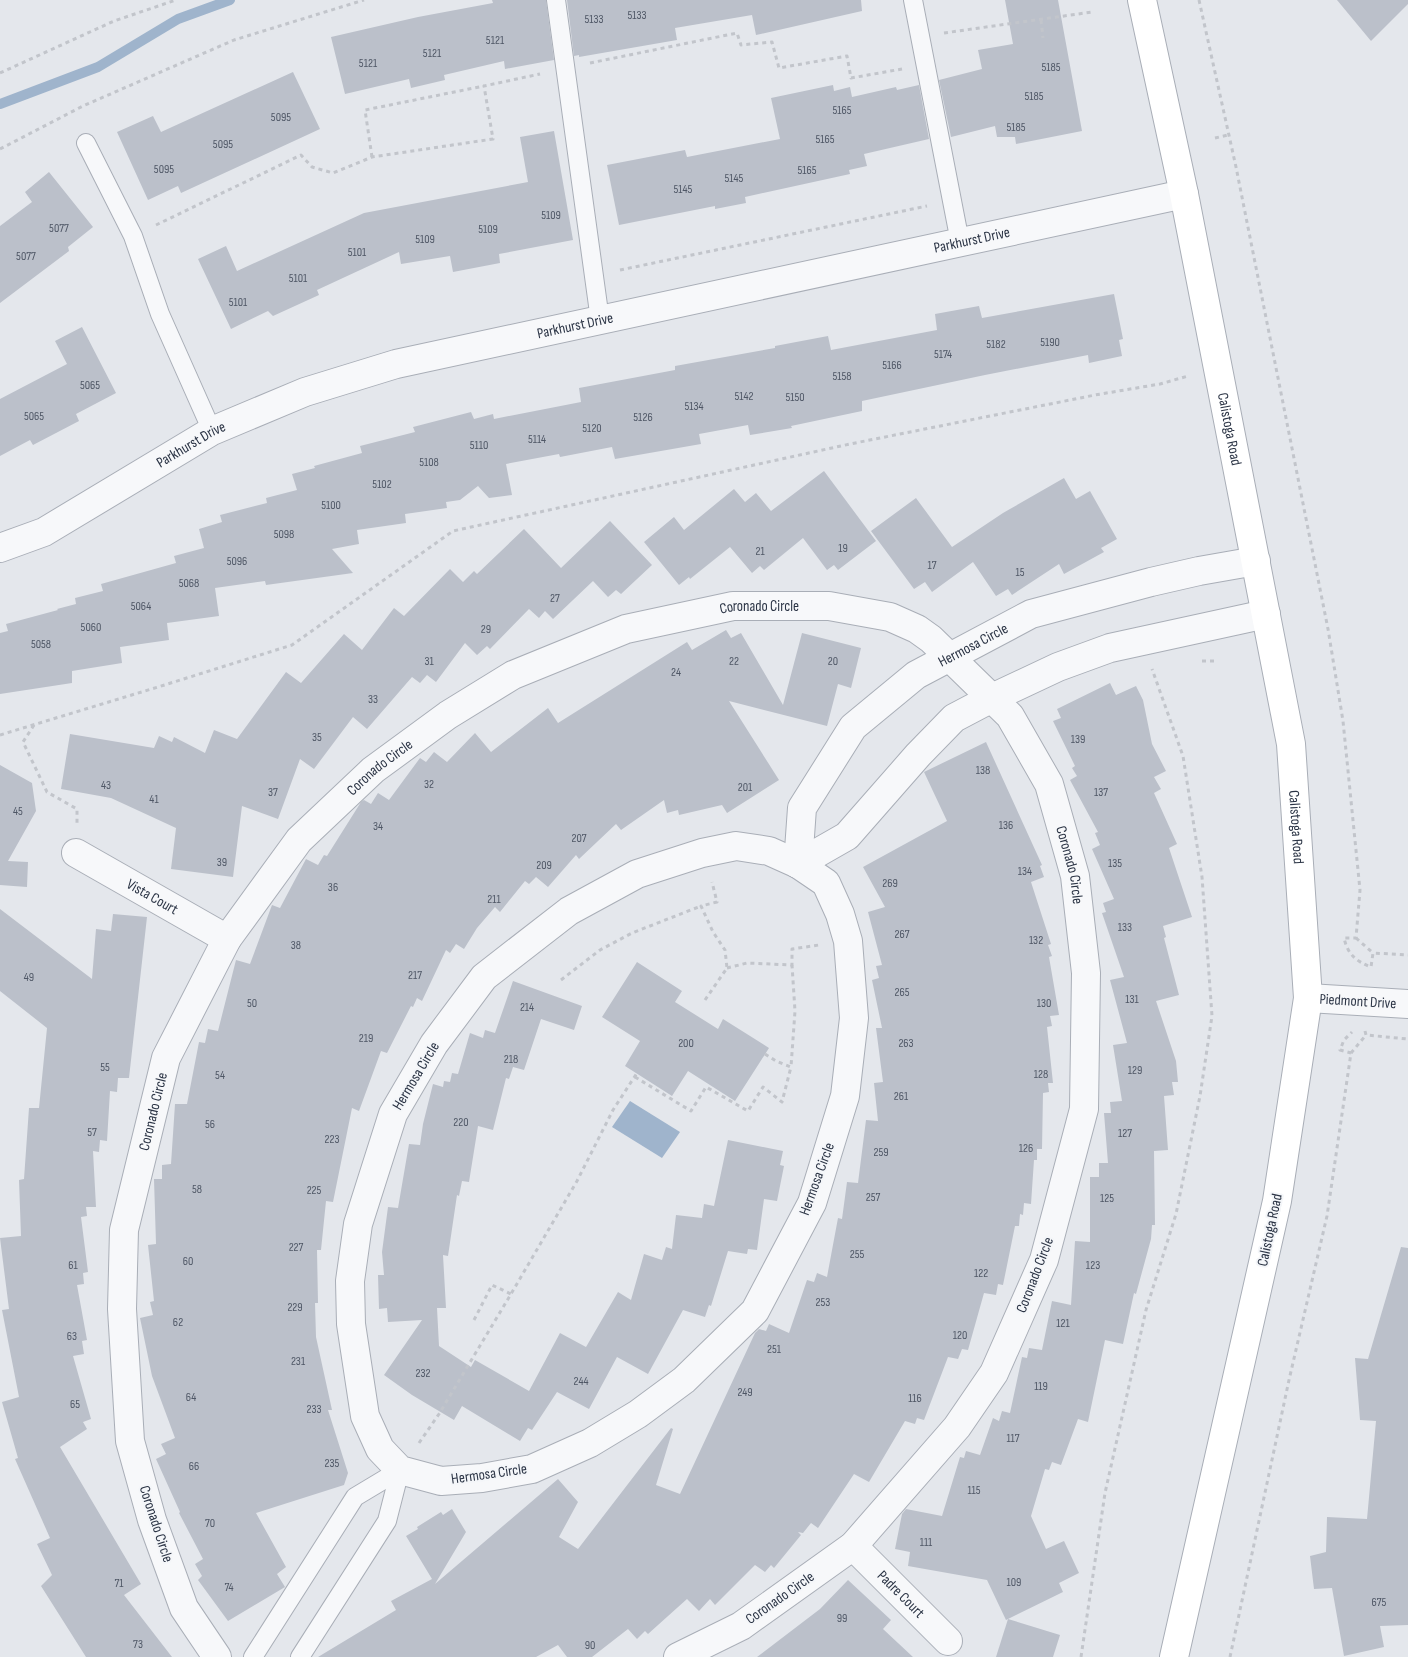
<svg xmlns="http://www.w3.org/2000/svg" width="1408" height="1657" font-family="'Sofia Sans Condensed',sans-serif">
<style>
.water{fill:#9fb4cc}
.lines{fill:none;stroke-linecap:round;stroke-linejoin:round}
.stream{stroke:#9fb4cc;stroke-width:10}
.building{fill:#bbc0ca}
.service-casing{stroke:#a9aeb7;stroke-width:20}
.minor-casing{stroke:#a9aeb7;stroke-width:30}
.secondary-casing{stroke:#a9aeb7;stroke-width:30}
.path{stroke:#c2c5cb;stroke-width:3;stroke-dasharray:4 4;stroke-linecap:butt}
.service{stroke:#f7f8fa;stroke-width:18}
.minor{stroke:#f7f8fa;stroke-width:28}
.secondary{stroke:#fff;stroke-width:28}
.labels{text-anchor:middle;dominant-baseline:central;stroke-width:4;stroke-linejoin:round;paint-order:stroke}
.number-label{font-size:12px;fill:#4f5766}
.street-label{font-size:15px;fill:#2b3445;stroke:#f4f6f9}
</style>
<rect width="100%" height="100%" fill="#e4e7ec"/>
<!-- water -->
<polygon class="water" points="630,1101 680,1132 662,1158 612,1127"/>
<g class="lines">
<!-- stream -->
<polyline class="stream" points="0,104 98,67 178,19 230,0"/>
</g>
<!-- building -->
<g class="building">
<polygon points="492,0 546,0 554,60 505,69 504,61 444,75 445,80 411,88 409,79 345,94 331,37 418,17 493,3"/>
<polygon points="567,0 861,0 862,11 756,35 752,15 675,28 677,40 579,57 579,55 574,56"/>
<polygon points="1005,0 1058,0 1082,131 1016,144 1015,137 997,137 995,126 951,137 939,80 982,69 978,50 1013,44"/>
<polygon points="1337,0 1408,0 1408,4 1371,41"/>
<polygon points="293,72 320,129 181,193 178,186 148,200 117,132 153,116 161,132"/>
<polygon points="833,85 834,91 850,87 852,97 896,87 897,90 919,85 929,139 864,154 867,166 849,170 850,174 745,197 746,203 715,209 715,206 619,225 607,165 685,150 687,157 780,139 771,98"/>
<polygon points="554,131 573,240 499,254 500,263 453,272 450,256 401,264 399,252 317,290 319,295 273,316 268,311 231,329 198,259 226,246 237,271 364,213 528,182 520,137"/>
<polygon points="49,172 93,227 68,247 69,251 0,303 0,226 32,202 25,192"/>
<polygon points="1114,294 1123,339 1119,340 1122,356 1089,363 1088,355 985,375 862,401 862,411 791,426 792,428 750,435 748,425 699,434 701,444 615,459 612,447 560,457 559,454 506,464 512,495 489,498 478,486 460,500 446,502 447,508 405,514 406,523 357,530 359,544 332,549 353,573 266,585 265,581 215,588 219,616 167,623 169,640 120,647 122,663 72,671 72,683 0,694 0,633 8,631 6,624 58,610 57,609 76,604 75,598 103,591 101,584 176,563 174,556 204,548 199,529 222,522 220,515 267,503 266,498 297,490 292,474 315,468 314,466 362,453 360,446 415,432 413,427 471,412 474,419 493,414 494,419 581,402 579,388 675,370 675,366 775,348 775,346 828,336 831,350 937,330 935,314 979,306 982,318"/>
<polygon points="82,327 116,393 76,414 79,421 33,445 30,440 0,456 0,399 67,364 55,341"/>
<polygon points="824,471 876,541 838,570 834,565 827,570 803,538 764,570 760,566 752,573 730,547 690,579 689,577 679,585 644,542 674,517 684,530 734,489 745,502 756,493 771,511"/>
<polygon points="1064,478 1076,499 1090,491 1117,539 1101,548 1104,552 1064,574 1059,564 1012,595 1008,589 996,596 973,562 932,592 925,582 914,589 871,531 916,498 952,547 1003,513"/>
<polygon points="610,521 652,565 621,594 616,590 608,597 593,581 553,619 545,611 539,618 529,609 490,649 487,646 477,655 465,643 436,682 427,675 420,683 412,677 367,729 353,717 314,769 300,759 278,819 242,806 233,877 171,869 176,828 111,798 61,789 70,734 154,748 159,736 172,742 174,737 205,753 214,730 237,739 286,672 301,683 344,634 362,650 394,608 404,616 450,569 463,582 474,571 477,574 524,529 561,568"/>
<polygon points="726,630 731,638 741,633 783,705 802,633 861,648 851,688 838,684 827,726 729,701 779,780 727,813 722,805 679,815 678,810 667,813 664,800 621,830 616,824 579,859 576,855 548,887 536,877 529,884 525,881 500,912 495,907 477,928 464,949 456,944 450,953 446,950 422,1001 417,998 413,1007 411,1006 387,1053 381,1051 359,1111 352,1108 333,1202 326,1201 321,1250 317,1250 318,1303 315,1303 316,1337 332,1410 328,1410 348,1473 344,1485 256,1513 286,1567 277,1574 285,1587 228,1621 198,1580 202,1576 195,1564 203,1559 179,1513 180,1512 156,1459 166,1454 161,1444 175,1438 152,1376 140,1318 153,1315 150,1302 154,1301 148,1245 156,1244 154,1179 162,1179 162,1165 171,1164 175,1104 187,1104 199,1042 205,1043 208,1029 218,1031 236,960 250,964 272,905 280,908 306,859 318,865 324,855 327,856 361,802 364,800 371,804 378,793 389,800 420,758 426,762 434,752 447,762 475,733 491,752 548,708 558,723 687,642 692,650"/>
<polygon points="1110,683 1116,695 1136,686 1143,700 1152,744 1166,771 1154,777 1161,789 1154,793 1177,844 1169,848 1192,917 1163,926 1166,937 1164,938 1179,995 1156,1001 1176,1061 1178,1082 1172,1082 1174,1095 1164,1096 1168,1150 1154,1151 1155,1225 1152,1225 1151,1239 1136,1294 1134,1293 1123,1344 1105,1340 1088,1422 1078,1419 1061,1465 1052,1462 1049,1470 1045,1469 1031,1516 1046,1549 1064,1541 1079,1573 1059,1583 1063,1592 1006,1620 987,1580 908,1566 910,1552 895,1549 902,1514 906,1509 942,1516 960,1457 964,1458 966,1451 980,1455 993,1418 999,1421 1002,1411 1010,1413 1022,1357 1027,1358 1029,1348 1042,1350 1052,1301 1071,1305 1075,1241 1090,1242 1090,1177 1099,1177 1099,1163 1108,1163 1104,1113 1111,1113 1110,1102 1122,1101 1113,1045 1127,1043 1110,980 1124,977 1102,913 1106,912 1103,903 1114,899 1092,849 1100,845 1095,833 1098,832 1070,780 1077,776 1072,768 1075,766 1053,721 1061,718 1057,709"/>
<polygon points="986,742 1042,865 1040,866 1044,877 1031,882 1051,944 1048,945 1052,956 1049,957 1059,1015 1050,1016 1052,1026 1047,1027 1053,1083 1048,1083 1049,1092 1043,1093 1042,1149 1037,1149 1037,1160 1034,1160 1031,1204 1024,1203 1023,1215 1020,1214 1019,1226 1015,1226 1003,1285 998,1284 996,1295 984,1293 968,1350 962,1349 958,1359 948,1357 924,1420 917,1418 915,1424 905,1421 869,1482 854,1474 818,1528 811,1523 803,1533 798,1532 801,1535 774,1568 771,1565 765,1572 755,1565 715,1605 710,1599 699,1611 687,1599 648,1634 645,1631 637,1639 628,1629 592,1657 567,1657 558,1645 536,1657 318,1657 396,1610 391,1601 432,1579 406,1536 418,1529 417,1527 441,1512 443,1515 452,1509 466,1532 435,1584 558,1479 578,1502 559,1537 578,1549 671,1428 673,1429 656,1485 680,1494 755,1333 759,1329 766,1331 769,1324 789,1333 807,1280 814,1282 817,1273 827,1277 838,1218 842,1219 847,1182 858,1183 866,1120 878,1121 874,1083 883,1082 876,1028 882,1028 872,980 879,978 876,966 882,965 868,912 885,907 863,867 947,821 924,772"/>
<polygon points="0,765 32,783 36,811 8,861 28,862 27,887 0,885"/>
<polygon points="0,909 92,979 96,929 111,931 113,914 147,917 129,1078 118,1078 117,1092 110,1091 107,1141 100,1140 99,1152 93,1151 96,1207 86,1207 87,1216 81,1217 88,1272 83,1273 84,1284 77,1285 87,1340 82,1341 84,1354 73,1356 91,1419 83,1422 87,1429 60,1447 141,1584 124,1595 172,1657 86,1657 41,1586 52,1575 37,1544 50,1538 15,1459 18,1458 2,1402 19,1397 2,1310 9,1309 0,1238 21,1236 19,1180 24,1179 29,1108 39,1108 47,1028 0,991"/>
<polygon points="637,962 682,991 675,1002 718,1029 723,1019 769,1048 735,1101 688,1071 672,1096 625,1066 640,1041 602,1017"/>
<polygon points="513,981 582,1006 574,1030 541,1019 524,1070 513,1067 509,1079 506,1078 493,1130 478,1126 469,1182 462,1181 459,1196 457,1195 448,1256 443,1255 446,1308 437,1308 439,1346 471,1367 475,1360 529,1391 560,1333 586,1347 618,1292 631,1300 644,1254 662,1260 666,1247 672,1249 676,1215 702,1218 704,1204 714,1206 728,1140 783,1151 780,1165 784,1166 777,1201 764,1199 757,1250 748,1249 747,1254 728,1251 711,1306 709,1305 705,1317 683,1310 648,1374 617,1357 589,1409 557,1392 532,1430 528,1428 520,1441 462,1406 454,1420 412,1395 384,1375 422,1320 388,1322 387,1308 379,1309 378,1275 384,1275 382,1252 388,1207 398,1208 409,1144 420,1145 423,1124 433,1084 443,1087 444,1081 450,1082 452,1073 458,1074 470,1033 483,1038 485,1030 495,1033"/>
<polygon points="1401,1247 1408,1248 1408,1625 1380,1626 1384,1647 1344,1656 1332,1588 1314,1589 1310,1556 1326,1552 1327,1517 1367,1519 1376,1421 1360,1420 1355,1358 1368,1359"/>
<polygon points="848,1580 891,1620 883,1629 913,1657 757,1657 820,1609"/>
<polygon points="1008,1619 1060,1635 1053,1657 996,1657"/>
</g>
<g class="lines">
<!-- service casing -->
<g class="service-casing">
<g id="service">
<polyline points="556,0 600,320"/>
<polyline points="913,0 960,242"/>
<polyline points="86,143 133,236 160,314 212,431"/>
<polyline points="253,1657 355,1497 400,1470"/>
<polyline points="300,1657 387,1521 400,1470"/>
</g>
</g>
<!-- minor casing -->
<g class="minor-casing">
<g id="minor">
<path id="s1" d="M0,548L44,532L212,431L305,392L396,364L1184,194"/>
<polygon points="736,846 769,851 798,864 826,883 840,914 848,941 854,1018 845,1096 812,1203 755,1311 684,1380 638,1414 590,1443 532,1469 482,1478 441,1481 400,1470 380,1449 365,1416 351,1324 350,1281 358,1224 393,1114 434,1044 484,977 569,911 637,874 702,853"/>
<path id="s2" d="M76,853L227,939"/>
<path id="s3" d="M798,864L802,808L853,727L916,675L1031,614L1151,582L1199,571L1256,561"/>
<polyline points="798,864 847,836 918,755 954,718 992,698 1058,667 1110,648 1266,614"/>
<path id="s4" d="M1308,998L1408,1004"/>
<path id="s5" d="M853,1546L948,1641"/>
<path id="s6" d="M217,1657L184,1608L152,1520L130,1441L122,1309L124,1230L166,1058L227,939L299,840L373,770L448,715L513,675L626,629L733,606H829L890,617L917,629L931,639L1010,716L1049,784L1075,876L1086,973L1084,1109L1044,1260L994,1373L957,1427L853,1546L741,1626L678,1657"/>
</g>
</g>
<!-- secondary casing -->
<g class="secondary-casing">
<g id="secondary">
<path id="s7" d="M1142,0L1184,194L1291,744L1308,998L1277,1201L1174,1657"/>
</g>
</g>
<!-- path -->
<g class="path">
<path d="M1199,0L1236,167L1328,629L1343,721L1360,890L1356,938H1344C1348,955 1356,961 1371,967L1373,953L1408,955"/>
<polyline points="1041,20 1043,38"/>
<polyline points="944,33 1092,12"/>
<polyline points="590,63 737,33 741,45 772,42 779,68 847,56 851,78 902,69"/>
<polyline points="0,73 114,21 176,0"/>
<polyline points="1215,138 1228,135"/>
<polyline points="0,149 83,106 234,40 364,0"/>
<polyline points="372,157 365,110 484,86"/>
<polyline points="156,225 301,155 312,167 333,173 372,157 493,139 484,86 540,74"/>
<polyline points="620,270 927,206"/>
<polyline points="1202,661 1214,661"/>
<polyline points="34,725 23,742 47,792 77,809 77,823"/>
<polyline points="0,735 158,687 292,645 453,531 850,444 1095,395 1160,384 1188,376"/>
<polyline points="1356,938 1373,953"/>
<polyline points="727,968 747,963 792,965 792,949 819,945"/>
<polyline points="561,980 600,950 632,933 701,906"/>
<polyline points="705,1000 727,968 725,950 713,932 701,906 717,902 712,882"/>
<polyline points="1365,1031 1366,1035 1408,1039"/>
<polyline points="1351,1053 1366,1035"/>
<polyline points="765,1054 776,1061 791,1067 795,1011 792,965"/>
<polyline points="635,1077 691,1111 706,1087 748,1111 763,1087 782,1102 791,1067"/>
<polyline points="474,1320 492,1285 511,1294"/>
<polyline points="419,1443 439,1414 511,1294 577,1181 613,1110 637,1073"/>
<polyline points="1081,1657 1105,1493 1146,1310 1176,1214 1200,1096 1212,1016 1202,877 1183,756 1152,669"/>
<polyline points="1230,1657 1289,1380 1327,1216 1351,1053 1340,1050 1344,1040 1352,1032"/>
</g>
<!-- service -->
<use href="#service" class="service"/>
<!-- minor -->
<use href="#minor" class="minor"/>
<!-- secondary -->
<use href="#secondary" class="secondary"/>
</g>
<g class="labels">
<!-- number labels -->
<g class="number-label">
<text x="637" y="15">5133</text>
<text x="594" y="19">5133</text>
<text x="495" y="40">5121</text>
<text x="432" y="53">5121</text>
<text x="368" y="63">5121</text>
<text x="1051" y="67">5185</text>
<text x="1034" y="96">5185</text>
<text x="842" y="110">5165</text>
<text x="281" y="117">5095</text>
<text x="1016" y="127">5185</text>
<text x="825" y="139">5165</text>
<text x="223" y="144">5095</text>
<text x="164" y="169">5095</text>
<text x="807" y="170">5165</text>
<text x="734" y="178">5145</text>
<text x="683" y="189">5145</text>
<text x="551" y="215">5109</text>
<text x="59" y="228">5077</text>
<text x="488" y="229">5109</text>
<text x="425" y="239">5109</text>
<text x="357" y="252">5101</text>
<text x="26" y="256">5077</text>
<text x="298" y="278">5101</text>
<text x="238" y="302">5101</text>
<text x="1050" y="342">5190</text>
<text x="996" y="344">5182</text>
<text x="943" y="354">5174</text>
<text x="892" y="365">5166</text>
<text x="842" y="376">5158</text>
<text x="90" y="385">5065</text>
<text x="744" y="396">5142</text>
<text x="795" y="397">5150</text>
<text x="694" y="406">5134</text>
<text x="34" y="416">5065</text>
<text x="643" y="417">5126</text>
<text x="592" y="428">5120</text>
<text x="537" y="439">5114</text>
<text x="479" y="445">5110</text>
<text x="429" y="462">5108</text>
<text x="382" y="484">5102</text>
<text x="331" y="505">5100</text>
<text x="284" y="534">5098</text>
<text x="843" y="548">19</text>
<text x="760" y="551">21</text>
<text x="237" y="561">5096</text>
<text x="932" y="565">17</text>
<text x="1020" y="572">15</text>
<text x="189" y="583">5068</text>
<text x="555" y="598">27</text>
<text x="141" y="606">5064</text>
<text x="91" y="627">5060</text>
<text x="486" y="629">29</text>
<text x="41" y="644">5058</text>
<text x="429" y="661">31</text>
<text x="734" y="661">22</text>
<text x="833" y="661">20</text>
<text x="676" y="672">24</text>
<text x="373" y="699">33</text>
<text x="317" y="737">35</text>
<text x="1078" y="739">139</text>
<text x="983" y="770">138</text>
<text x="429" y="784">32</text>
<text x="106" y="785">43</text>
<text x="745" y="787">201</text>
<text x="273" y="792">37</text>
<text x="1101" y="792">137</text>
<text x="154" y="799">41</text>
<text x="18" y="811">45</text>
<text x="1006" y="825">136</text>
<text x="378" y="826">34</text>
<text x="579" y="838">207</text>
<text x="222" y="862">39</text>
<text x="1115" y="863">135</text>
<text x="544" y="865">209</text>
<text x="1025" y="871">134</text>
<text x="890" y="883">269</text>
<text x="333" y="887">36</text>
<text x="494" y="899">211</text>
<text x="1125" y="927">133</text>
<text x="902" y="934">267</text>
<text x="1036" y="940">132</text>
<text x="296" y="945">38</text>
<text x="415" y="975">217</text>
<text x="29" y="977">49</text>
<text x="902" y="992">265</text>
<text x="1132" y="999">131</text>
<text x="252" y="1003">50</text>
<text x="1044" y="1003">130</text>
<text x="527" y="1007">214</text>
<text x="366" y="1038">219</text>
<text x="686" y="1043">200</text>
<text x="906" y="1043">263</text>
<text x="511" y="1059">218</text>
<text x="105" y="1067">55</text>
<text x="1135" y="1070">129</text>
<text x="1041" y="1074">128</text>
<text x="220" y="1075">54</text>
<text x="901" y="1096">261</text>
<text x="461" y="1122">220</text>
<text x="210" y="1124">56</text>
<text x="92" y="1132">57</text>
<text x="1125" y="1133">127</text>
<text x="332" y="1139">223</text>
<text x="1026" y="1148">126</text>
<text x="881" y="1152">259</text>
<text x="197" y="1189">58</text>
<text x="314" y="1190">225</text>
<text x="873" y="1197">257</text>
<text x="1107" y="1198">125</text>
<text x="296" y="1247">227</text>
<text x="857" y="1254">255</text>
<text x="188" y="1261">60</text>
<text x="73" y="1265">61</text>
<text x="1093" y="1265">123</text>
<text x="981" y="1273">122</text>
<text x="823" y="1302">253</text>
<text x="295" y="1307">229</text>
<text x="178" y="1322">62</text>
<text x="1063" y="1323">121</text>
<text x="960" y="1335">120</text>
<text x="72" y="1336">63</text>
<text x="774" y="1349">251</text>
<text x="298" y="1361">231</text>
<text x="423" y="1373">232</text>
<text x="581" y="1381">244</text>
<text x="1041" y="1386">119</text>
<text x="745" y="1392">249</text>
<text x="191" y="1397">64</text>
<text x="915" y="1398">116</text>
<text x="75" y="1404">65</text>
<text x="314" y="1409">233</text>
<text x="1013" y="1438">117</text>
<text x="332" y="1463">235</text>
<text x="194" y="1466">66</text>
<text x="974" y="1490">115</text>
<text x="210" y="1523">70</text>
<text x="926" y="1542">111</text>
<text x="1014" y="1582">109</text>
<text x="119" y="1583">71</text>
<text x="229" y="1587">74</text>
<text x="1379" y="1602">675</text>
<text x="842" y="1618">99</text>
<text x="138" y="1644">73</text>
<text x="590" y="1645">90</text>
</g>
<!-- street labels -->
<g class="street-label">
<text stroke="none"><textPath href="#s1" startOffset="1028">Parkhurst Drive</textPath></text>
<text stroke="none"><textPath href="#s1" startOffset="622">Parkhurst Drive</textPath></text>
<text stroke="none"><textPath href="#s7" startOffset="438">Calistoga Road</textPath></text>
<text stroke="none"><textPath href="#s1" startOffset="218">Parkhurst Drive</textPath></text>
<text stroke="none"><textPath href="#s6" startOffset="1408">Coronado Circle</textPath></text>
<text stroke="none"><textPath href="#s3" startOffset="298">Hermosa Circle</textPath></text>
<text stroke="none"><textPath href="#s6" startOffset="988">Coronado Circle</textPath></text>
<text stroke="none"><textPath href="#s7" startOffset="842">Calistoga Road</textPath></text>
<text stroke="none"><textPath href="#s6" startOffset="1859">Coronado Circle</textPath></text>
<text stroke="none"><textPath href="#s2" startOffset="88">Vista Court</textPath></text>
<text stroke="none"><textPath href="#s4" startOffset="50">Piedmont Drive</textPath></text>
<text transform="translate(416 1076) rotate(-59)">Hermosa Circle</text>
<text stroke="none"><textPath href="#s6" startOffset="568">Coronado Circle</textPath></text>
<text transform="translate(817 1179) rotate(-70)">Hermosa Circle</text>
<text transform="translate(1270 1230) rotate(-78)">Calistoga Road</text>
<text transform="translate(1035 1275) rotate(-69)">Coronado Circle</text>
<text transform="translate(489 1474) rotate(-8)">Hermosa Circle</text>
<text transform="translate(156 1524) rotate(72)">Coronado Circle</text>
<text stroke="none"><textPath href="#s5" startOffset="68">Padre Court</textPath></text>
<text transform="translate(780 1598) rotate(-35)">Coronado Circle</text>
</g>
</g>
</svg>
